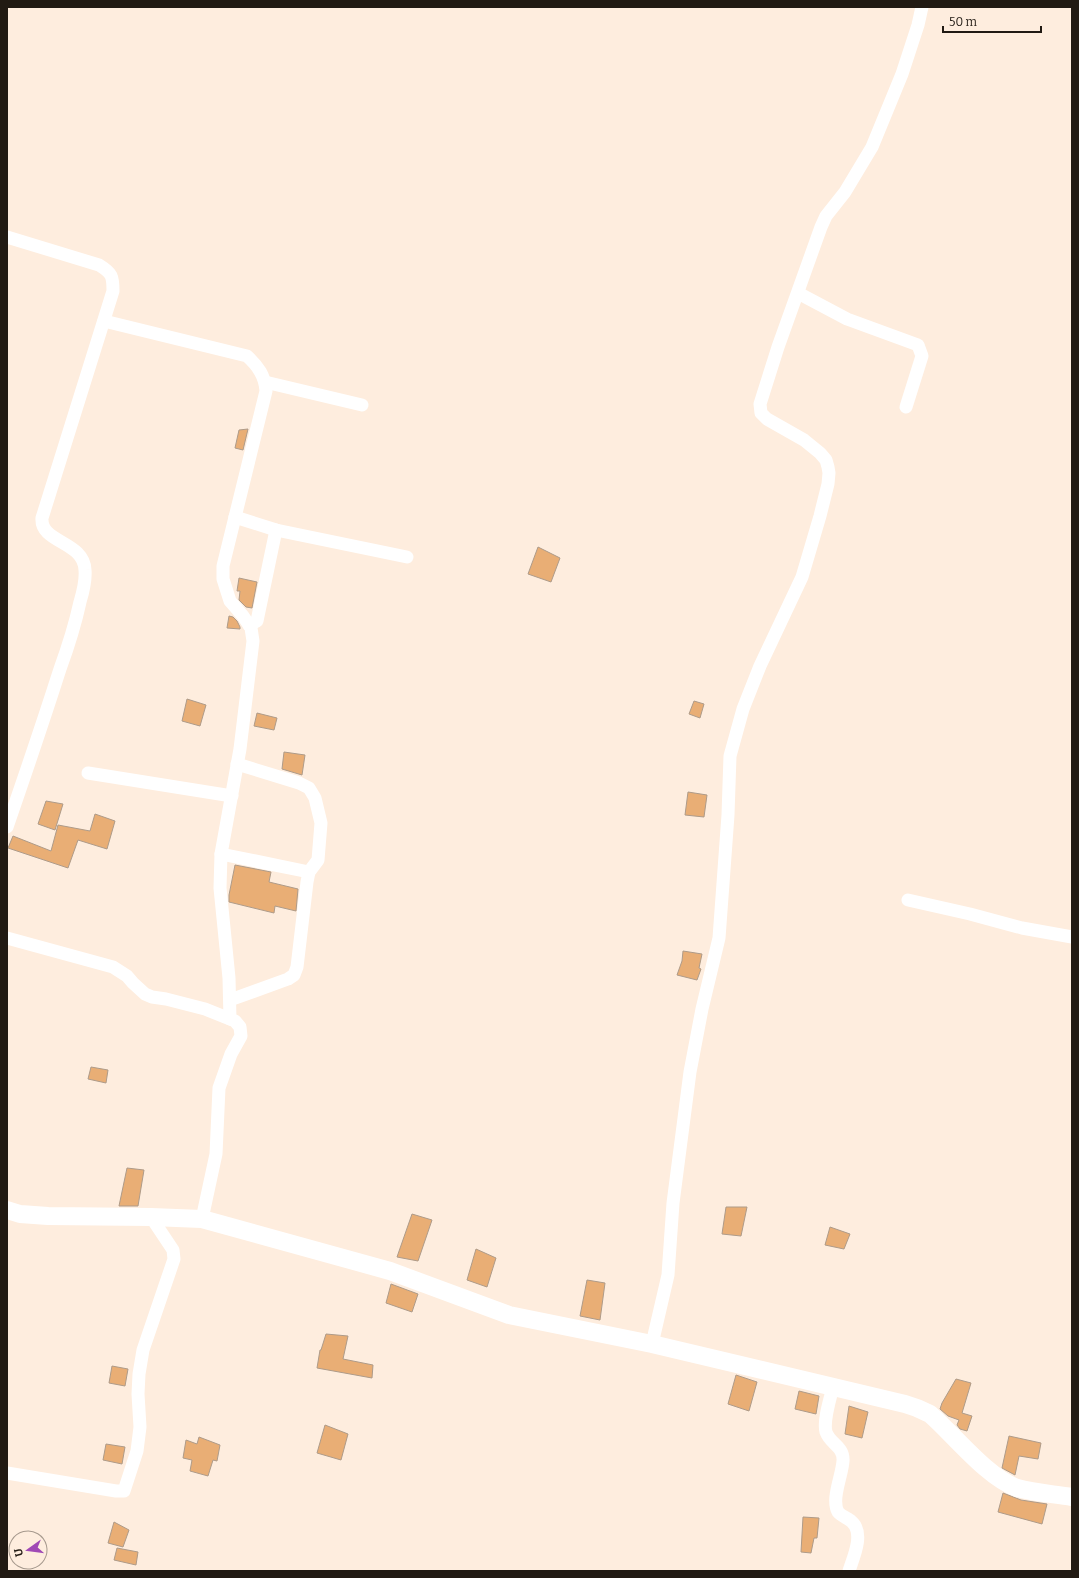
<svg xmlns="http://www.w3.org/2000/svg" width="1079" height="1578" font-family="Bitter,serif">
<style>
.building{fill:#e9ae75;stroke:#ae9b89}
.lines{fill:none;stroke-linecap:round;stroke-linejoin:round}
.street{stroke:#fff;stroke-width:13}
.secondary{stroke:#fff;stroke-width:18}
</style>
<rect width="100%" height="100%" fill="#feedde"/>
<!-- building -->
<g class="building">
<polygon points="248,429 243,450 235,448 239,430"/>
<polygon points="538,547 560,558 551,582 528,574"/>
<polygon points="239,578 257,582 252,608 246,607 239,600 240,591 237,591"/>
<polygon points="229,616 233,617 237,621 240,627 240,629 227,628"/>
<polygon points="187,699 206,705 200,726 182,721"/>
<polygon points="694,701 704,704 700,718 689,714"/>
<polygon points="257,713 277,718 274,730 254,726"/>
<polygon points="284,752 305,755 302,775 282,769"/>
<polygon points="688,792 707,795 704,817 685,815"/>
<polygon points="46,801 63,804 55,830 38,824"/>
<polygon points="95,814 115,821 107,849 78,840 68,868 8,848 13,836 51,851 58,825 90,831"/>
<polygon points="235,865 271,872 269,882 298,889 296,911 275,906 274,913 229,902 229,895"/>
<polygon points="683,951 702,954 699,968 701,969 697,980 677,975 682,961"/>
<polygon points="91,1067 108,1070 106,1083 88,1079"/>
<polygon points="127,1168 144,1170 138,1206 119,1206"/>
<polygon points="726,1207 747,1207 741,1236 722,1234"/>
<polygon points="412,1214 432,1220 418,1261 397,1257"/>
<polygon points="830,1227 850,1234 844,1249 825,1245"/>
<polygon points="476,1249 496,1258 487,1287 467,1280"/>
<polygon points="587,1280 605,1283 600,1320 580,1316"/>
<polygon points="391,1284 418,1294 412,1312 386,1303"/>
<polygon points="326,1334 348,1336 343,1359 373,1365 372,1378 317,1368 320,1350 321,1350"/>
<polygon points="112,1366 128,1369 125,1386 109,1383"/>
<polygon points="736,1375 757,1382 749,1411 728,1404"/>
<polygon points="956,1379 971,1383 962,1413 972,1416 967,1431 960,1429 957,1425 959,1420 948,1416 940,1409 942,1403"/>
<polygon points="799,1391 819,1396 816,1414 795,1409"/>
<polygon points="849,1406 868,1412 862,1438 845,1434"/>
<polygon points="325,1425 348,1434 341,1460 317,1453"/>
<polygon points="1009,1436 1041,1443 1038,1459 1019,1456 1015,1475 1002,1468"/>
<polygon points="199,1437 220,1445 217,1461 213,1460 208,1476 190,1471 192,1460 183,1458 186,1440 197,1444"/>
<polygon points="106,1444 125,1447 122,1464 103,1460"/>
<polygon points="1003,1493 1021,1500 1047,1504 1042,1524 998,1512"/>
<polygon points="803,1517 819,1518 817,1538 814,1538 811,1553 801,1552"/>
<polygon points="114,1522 129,1530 123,1547 108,1543"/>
<polygon points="117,1548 138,1552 136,1565 114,1560"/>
</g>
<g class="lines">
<!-- street -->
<g class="street">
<path d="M7,237L99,265C112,273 113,276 113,291L42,518C40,543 84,541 85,570C86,581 83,592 80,602C75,625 68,647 60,669C43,722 25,775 7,827"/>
<polyline points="798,293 847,319 918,345 922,356 906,407"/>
<path d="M104,321L247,356C258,366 265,376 266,391L223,566V579L230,601L243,616L251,628L253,641L240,749L221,854L220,888L229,978L230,1019"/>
<polyline points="265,382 362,405"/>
<polyline points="235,517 276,530 257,621 249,625"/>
<polyline points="276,530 407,557"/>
<polyline points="88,773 232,796"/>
<polyline points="221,854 309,872"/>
<polyline points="908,900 970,914 1022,928 1072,937"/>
<polyline points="7,938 113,967 127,976 133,983 145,994 152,997 166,999 205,1009 235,1021 240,1027 241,1036 231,1054 219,1088 216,1154 202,1219"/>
<polyline points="230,1000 288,979 294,975 297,967 307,882 309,872 318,860 321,823 315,798 309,788 299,783 237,764"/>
<polyline points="652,1344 668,1275 673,1203 690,1072 702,1009 719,938 728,815 730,756 743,709 760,666 802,577 820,516 828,484 829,473 828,467 826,460 820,453 804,440 767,419 761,413 760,404 778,347 821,227 826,216 845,192 872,147 902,74 918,25 922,7"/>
<path d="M833,1387C830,1399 823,1421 826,1432C830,1444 844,1446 843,1461C842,1476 831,1499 838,1512C842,1517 849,1518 853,1523C864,1535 853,1558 849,1571"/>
<polyline points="7,1473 116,1491 124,1491 137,1451 140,1427 138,1394 139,1374 143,1350 174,1259 173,1250 151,1217"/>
</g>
<!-- secondary -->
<path class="secondary" d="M7,1210L20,1214L48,1216L151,1217L202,1219L390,1271L509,1315L652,1344L905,1404L917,1408L930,1414C955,1436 987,1477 1017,1488C1034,1493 1054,1494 1072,1497"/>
</g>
<!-- border -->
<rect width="1079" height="1578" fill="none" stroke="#211a13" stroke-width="16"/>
<!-- north arrow -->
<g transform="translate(28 1550) rotate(256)"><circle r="19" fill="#feedde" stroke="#a6998d"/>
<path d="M0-3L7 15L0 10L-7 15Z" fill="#a049b5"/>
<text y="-6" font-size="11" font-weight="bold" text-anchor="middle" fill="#211a13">U</text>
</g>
<!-- scale -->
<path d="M943 26v6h98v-6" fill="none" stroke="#211a13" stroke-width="2"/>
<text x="949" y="26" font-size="12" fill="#211a13" stroke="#feedde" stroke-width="3" paint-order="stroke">50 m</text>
</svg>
